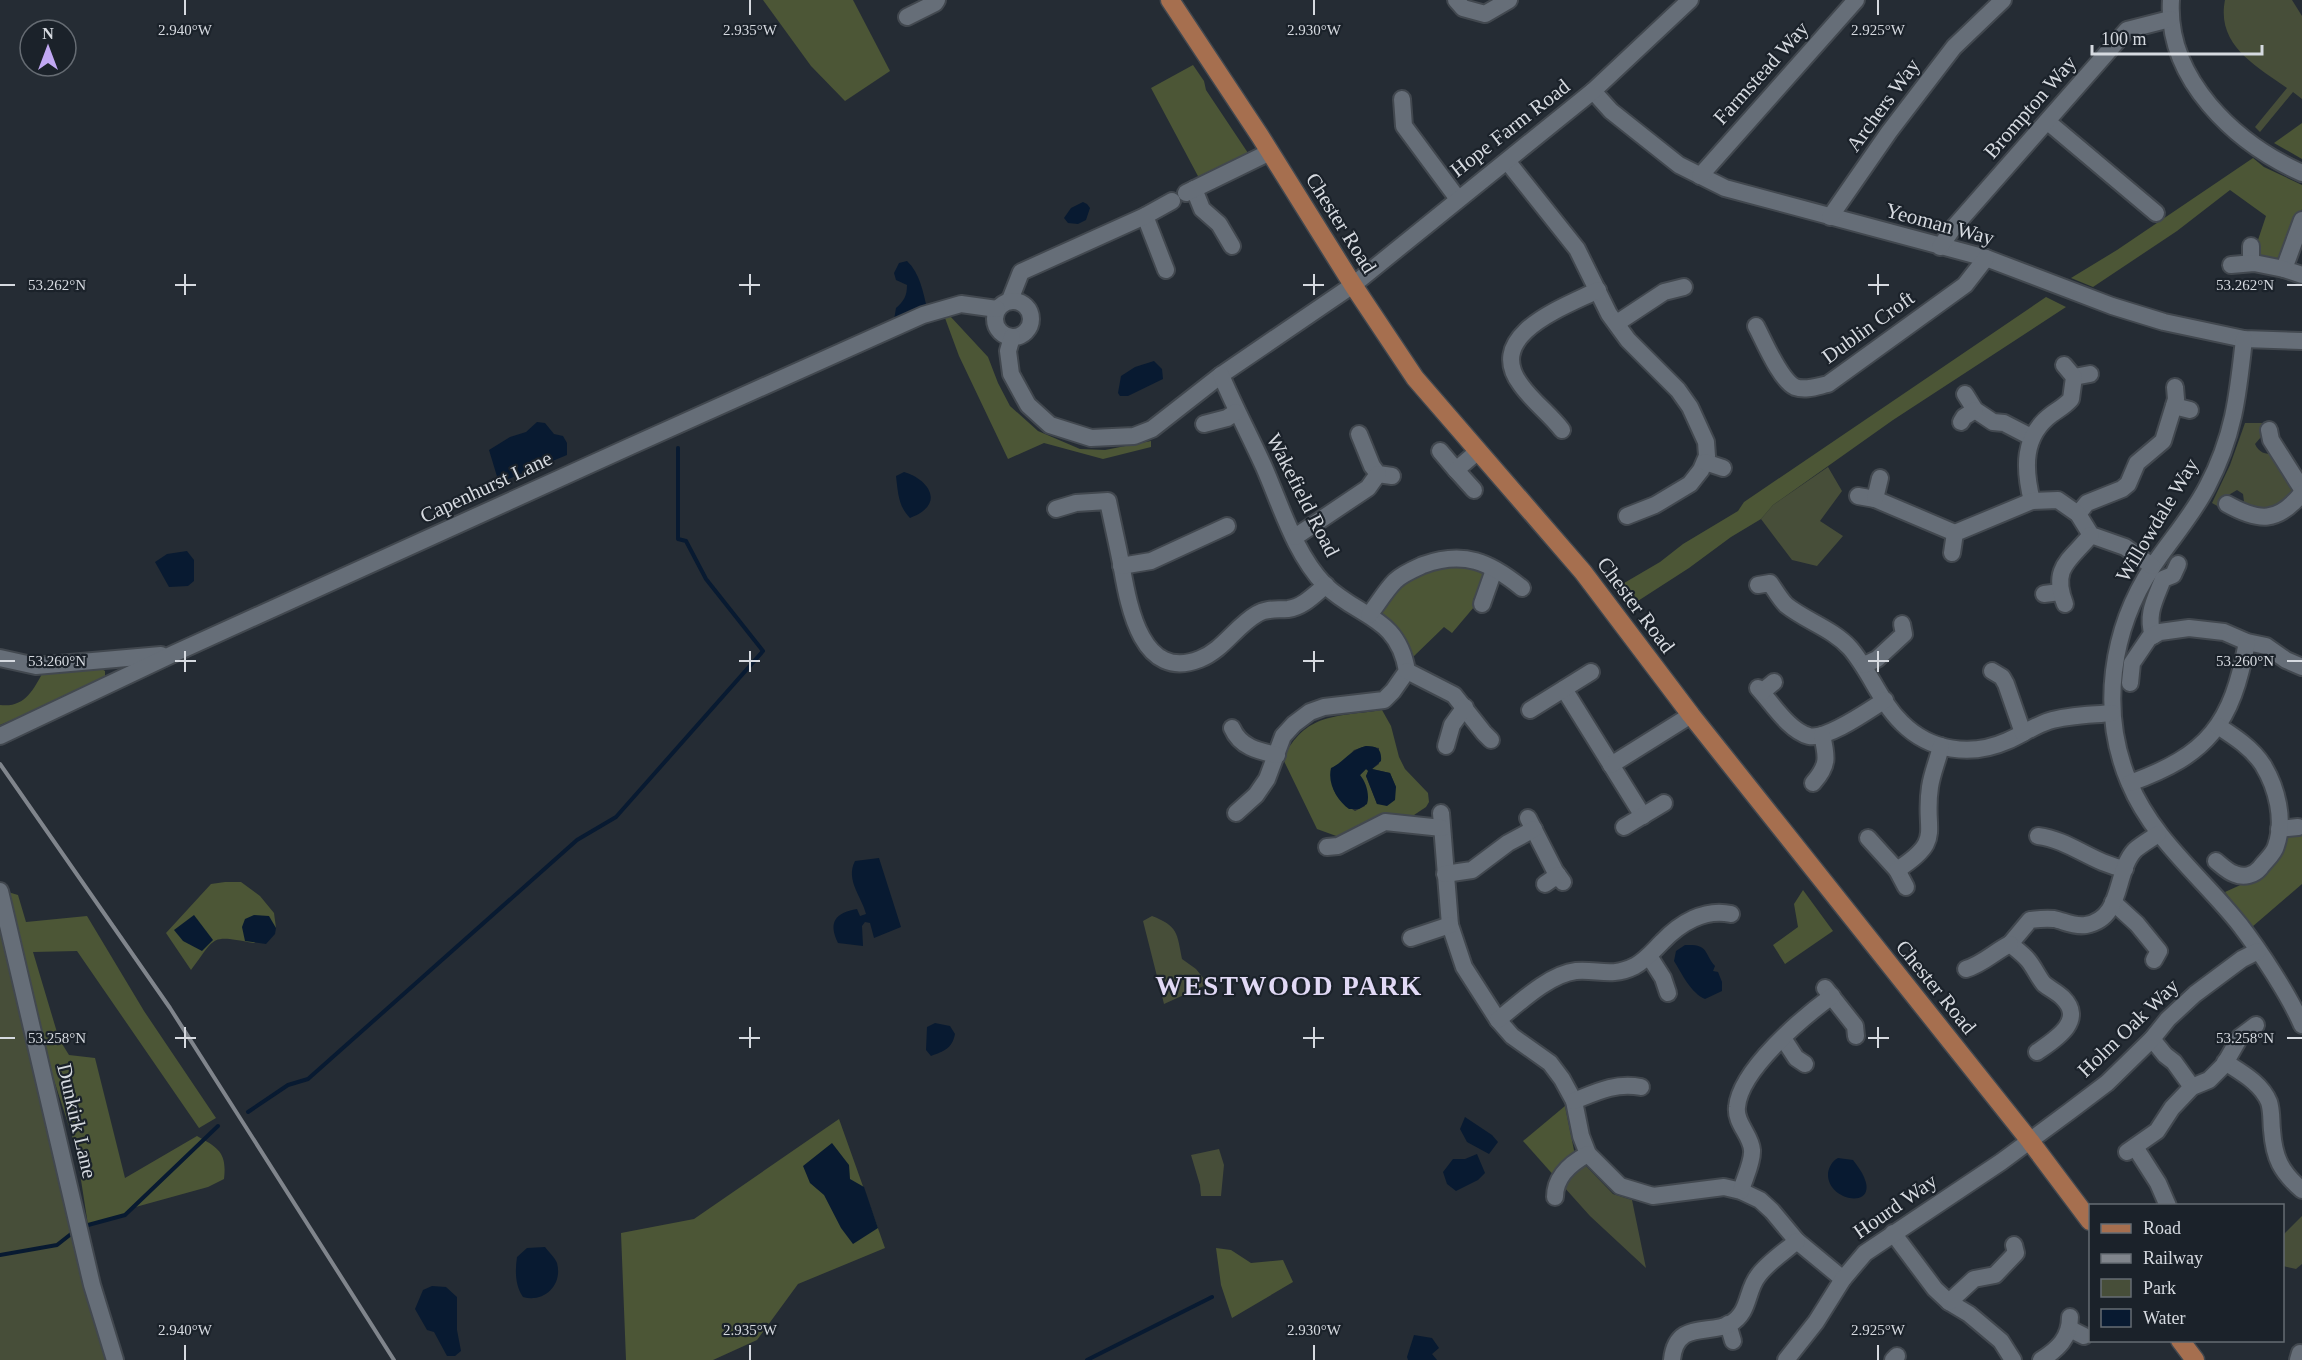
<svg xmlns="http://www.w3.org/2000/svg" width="2302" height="1360" font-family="'Times New Roman',serif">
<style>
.green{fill:#474e39}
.forest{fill:#4c5636;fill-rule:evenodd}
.water{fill:#081a31}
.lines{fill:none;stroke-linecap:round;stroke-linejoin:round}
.stream{stroke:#081a31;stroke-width:4}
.minor-casing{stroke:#42484f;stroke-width:20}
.major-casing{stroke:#42484f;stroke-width:21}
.minor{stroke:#666e78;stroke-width:16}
.major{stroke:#a66f4f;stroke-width:18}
.rail{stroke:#80858c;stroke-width:4}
.ticks{fill:none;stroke:#d6dae0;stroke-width:2}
.labels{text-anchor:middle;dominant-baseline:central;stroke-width:4.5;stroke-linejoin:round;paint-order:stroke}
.street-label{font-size:21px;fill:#d6dae0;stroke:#1b222a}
.district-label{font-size:27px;font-weight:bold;letter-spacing:1.5px;fill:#e1d9f5;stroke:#1b222a}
.ticks-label{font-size:15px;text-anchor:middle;fill:#d6dae0;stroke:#1b222a;stroke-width:4.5;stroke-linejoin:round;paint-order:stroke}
</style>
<rect width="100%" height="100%" fill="#252c34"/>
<!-- green -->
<g class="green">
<path d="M2225,0H2292L2302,16V99L2293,92L2260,132L2255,127L2287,88C2256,66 2216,45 2225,0Z"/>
<path d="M2245,423H2262L2261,437L2255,444C2259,453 2265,454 2274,454L2293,481L2294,492L2290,499L2271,510L2245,509L2243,494L2237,490L2222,499L2219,507L2212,503L2230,465Z"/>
<polygon points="1828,467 1842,491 1820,521 1843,536 1817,566 1792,560 1761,519 1773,505"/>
<path d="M1152,916C1178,926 1177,933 1182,959L1196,969L1208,984L1164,1004L1143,921Z"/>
<path d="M0,932C35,1075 67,1218 105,1360H0Z"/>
<polygon points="1219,1149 1224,1165 1221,1196 1201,1196 1200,1185 1191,1155"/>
<path d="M1585,1165L1613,1194L1632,1200L1646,1268L1590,1216L1564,1187C1570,1179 1574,1167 1585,1165Z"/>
<polygon points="2302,1216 2302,1264 2296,1269 2283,1266 2283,1235"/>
</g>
<!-- forest -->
<g class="forest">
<polygon points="763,0 853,0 890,71 845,101 811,66"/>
<polygon points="1193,65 1204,81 1206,90 1248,153 1199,178 1151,88"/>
<polygon points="2302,123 2302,159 2274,143"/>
<polygon points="2253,158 2264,167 2302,185 2302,209 2288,251 2273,264 2263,262 2256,246 2266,216 2230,190 2177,231 2093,287 2071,278 2117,250"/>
<polygon points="2046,297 2066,307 1893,420 1773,505 1761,519 1731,537 1689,568 1627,608 1619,586 1660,562 1683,544 1738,511 1744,502"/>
<polygon points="950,316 988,357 998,383 1010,406 1038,431 1080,449 1105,450 1151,441 1151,447 1103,459 1044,443 1008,459 959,356 945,318"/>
<path d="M1441,565L1480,567L1484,575L1477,596L1473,599L1474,607L1452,633L1444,627L1413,657C1405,637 1398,624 1378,614C1399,587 1407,575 1441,565Z"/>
<path d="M97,666L105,671V680L98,684L0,725V705C24,708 33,691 43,672Z"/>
<path d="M1382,710L1391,726L1399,757L1405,769L1428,793L1429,802L1426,807L1411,817L1385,815L1354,827L1339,837L1317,829L1283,759C1305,712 1337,717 1382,710ZM1366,746L1379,748V764L1372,769L1390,773L1396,787L1377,804L1366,776L1369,770L1366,769L1360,775L1365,806L1355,811C1336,798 1328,790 1334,767L1342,763L1354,750Z"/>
<polygon points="2302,830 2302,884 2252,927 2225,892 2247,882 2286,835"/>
<path d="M225,882H241L260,896L274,913L276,928L254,943C210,935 217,935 191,970L166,933L211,884Z"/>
<polygon points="1803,890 1833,931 1785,964 1773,945 1798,927 1794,904"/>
<path d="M8,892L18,895L26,922L87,916L144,1011L216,1118L199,1128L77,951L33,952L59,1039L69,1055L95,1058L125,1178L197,1136C219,1148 227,1153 224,1179L208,1187L132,1208L125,1215L88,1225L76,1148L49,1065Z"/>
<polygon points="1565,1106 1575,1155 1556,1178 1523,1141"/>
<polygon points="839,1119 885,1248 798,1284 757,1340 713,1360 626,1360 621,1233 694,1219"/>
<polygon points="1216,1248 1231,1250 1251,1263 1283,1260 1293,1282 1232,1318 1221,1285"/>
</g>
<!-- water -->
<g class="water">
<polygon points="1083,202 1087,204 1090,208 1086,220 1078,224 1068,223 1064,218 1071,208"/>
<path d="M907,261C920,273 923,292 927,308L894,320L896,308C904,301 907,296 907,285L896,280L894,273L899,263Z"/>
<polygon points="1154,361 1162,369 1163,379 1128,396 1120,396 1118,393 1121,376 1135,367"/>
<polygon points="537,422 545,423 554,434 563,436 567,443 567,455 499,483 489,450 510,437 526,432"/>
<path d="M904,472C920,476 943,495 923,511C920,514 914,516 910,518C898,506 898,492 896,476Z"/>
<polygon points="187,551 194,560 194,581 188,586 169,587 155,562 167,554"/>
<path d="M1366,746C1377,746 1382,749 1381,761L1372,769L1390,773L1396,787L1395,800L1387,806L1377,804L1366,776L1368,771L1366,769L1360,775C1366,782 1370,795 1367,804L1359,809H1349C1338,801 1327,784 1331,768C1344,762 1351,749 1366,746Z"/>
<path d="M879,858L901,927L874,938L870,923L865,922L862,926L863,946L838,943C828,922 835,913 857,909L860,916L866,914C862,897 845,880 855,861Z"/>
<polygon points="194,915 213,940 202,951 183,941 174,930"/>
<polygon points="254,915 269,916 276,928 275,934 266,944 245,941 242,927 245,919"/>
<path d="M1685,945C1709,944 1703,952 1715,966L1713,971L1718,972L1722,982V991L1705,999C1691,993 1682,974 1674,961L1676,951Z"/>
<path d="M935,1023L950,1026L955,1034C952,1049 944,1051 931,1056L926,1050L927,1027Z"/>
<polygon points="1465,1117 1492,1135 1498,1142 1489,1154 1467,1142 1460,1129"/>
<polygon points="832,1143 849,1165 850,1179 864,1187 878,1228 853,1244 841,1228 824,1195 810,1183 803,1166"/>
<polygon points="1477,1154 1485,1173 1478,1180 1456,1191 1447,1184 1443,1172 1453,1159 1465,1159"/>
<path d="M1838,1158L1853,1160C1895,1212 1826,1206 1828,1173C1829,1167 1832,1161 1838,1158Z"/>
<path d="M545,1247C549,1252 555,1258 557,1263C563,1285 544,1303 523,1297C515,1285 515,1271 517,1257L527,1248Z"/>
<polygon points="432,1286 446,1287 457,1297 457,1330 461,1351 455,1356 447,1356 434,1332 427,1330 415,1309 423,1290"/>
<polygon points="1414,1335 1432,1338 1439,1348 1432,1354 1437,1360 1408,1360 1407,1357"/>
</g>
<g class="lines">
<!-- stream -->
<g class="stream">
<polyline points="248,1112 288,1085 308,1079 577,840 616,817 763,651 706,579 686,541 678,539 678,448"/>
<polyline points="88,1225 125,1215 218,1126"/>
<polyline points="0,1255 57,1245 71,1234"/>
<polyline points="1087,1360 1212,1297"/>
</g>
<!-- minor casing -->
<g class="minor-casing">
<g id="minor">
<polyline points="1456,0 1463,8 1485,14 1509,0"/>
<path d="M2171,0C2166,79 2235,143 2302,173"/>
<polyline points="907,17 935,3 937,0"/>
<polyline points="1593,91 1611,111 1679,165 1725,188 1986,258 2112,306 2164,322 2244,339 2302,341"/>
<polyline points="1402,99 1404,126 1458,199"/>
<polyline points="2048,122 2156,213"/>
<polyline points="1507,161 1577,249 1609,314 1628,340 1678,390 1690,407 1706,442 1707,456 1701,470 1690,484 1655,505 1627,516"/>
<polyline points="1700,176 1856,0"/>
<polyline points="1194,189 1202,209 1219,224 1232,246"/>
<polyline points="1186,193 1270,152"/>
<polyline points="1145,216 1166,270"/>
<polyline points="1830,217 1889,132 1954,47 2003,0"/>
<polyline points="2302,220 2284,269 2302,275"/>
<polyline points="2251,246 2251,263"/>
<polyline points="1940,247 1954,227 2127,30 2170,19"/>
<polyline points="2231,265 2254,263 2284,269"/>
<polyline points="1010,300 1021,272 1145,216 1172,201"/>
<circle cx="1013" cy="319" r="18"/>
<polyline points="1617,323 1664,292 1684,287"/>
<path d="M1756,326C1764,341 1780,380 1795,387C1806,391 1818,386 1828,384L1965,285L1986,258"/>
<polyline points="1012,337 1008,351 1011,374 1028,405 1050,425 1091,438 1134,436 1152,429 1221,375 1353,285 1593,91 1690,0"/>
<path d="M2244,339C2238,395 2234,436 2207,487C2192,516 2171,539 2153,566C2111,629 2099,711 2129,782C2153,840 2202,877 2240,925C2260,951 2289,995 2302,1025"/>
<path d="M1221,375C1234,406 1250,436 1264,467C1281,506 1295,554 1325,585C1359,618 1398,616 1407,671L1393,691L1384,700L1324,707L1310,712L1294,724L1283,736L1267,779L1256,795L1236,813"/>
<polyline points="2074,377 2090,374"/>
<polyline points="1965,394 1975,410 1993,422 2004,423 2031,437"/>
<polyline points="2174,406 2190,410"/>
<polyline points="1961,422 1964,417 1975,410"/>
<polyline points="1204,424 1227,418 1236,412"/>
<path d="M1562,430C1550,414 1533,402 1521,385C1483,335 1564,307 1598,290"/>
<polyline points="2269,430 2271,440 2302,489"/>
<polyline points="1359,434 1372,466 1378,474 1392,476"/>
<polyline points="1440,451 1456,470"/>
<polyline points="1705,462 1723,468"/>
<polyline points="1474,490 1456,470 1477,452"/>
<polyline points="1858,496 1875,499 1955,533"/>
<polyline points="1875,499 1880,478"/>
<path d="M2032,501C2024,469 2022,436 2052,414C2059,409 2065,406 2071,399L2074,377L2064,365"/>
<path d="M2227,504C2259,522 2278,523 2302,493"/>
<path d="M1056,509L1076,503L1108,501C1112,521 1117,542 1121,563C1128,602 1140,683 1200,659C1223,650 1236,626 1257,614C1266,608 1277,610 1288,609C1303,607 1314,595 1326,585"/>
<polyline points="2078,514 2087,503 2122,489 2128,484 2137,463 2163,441 2176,399 2175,387"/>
<polyline points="1295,537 1368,488 1378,474"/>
<polyline points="1952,553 1955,533 2032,501 2058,500 2078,514 2091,535 2125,547 2152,566"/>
<polyline points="1121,566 1151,561 1227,526"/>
<path d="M1758,585L1770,583C1775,590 1780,599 1786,605C1806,621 1833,629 1850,648C1870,671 1880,702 1902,723C1930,751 1971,757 2007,741C2021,735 2034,726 2049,721C2068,715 2091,715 2112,713"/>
<polyline points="2044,594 2060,592"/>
<polyline points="1482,604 1494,570"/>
<path d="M2065,604C2051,568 2069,561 2091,535"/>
<path d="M1369,615C1378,604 1385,591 1395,581C1402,574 1414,569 1423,565C1464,550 1490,562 1522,588"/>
<path d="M2153,636C2146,614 2155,600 2163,579L2173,575L2178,564"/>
<polyline points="0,658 36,666 161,655"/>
<polyline points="1864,665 1877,659 1904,634 1902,624"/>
<polyline points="1407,671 1454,695 1484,733 1491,740"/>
<polyline points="1992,671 2002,677 2006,684 2023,733"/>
<polyline points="2130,683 2132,663 2149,638 2160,632 2189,628 2224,632 2247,642 2266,646 2286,660 2302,667"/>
<path d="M1758,688C1772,703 1789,731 1809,736C1827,740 1869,710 1885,700"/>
<polyline points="1564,689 1643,816"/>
<polyline points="1762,692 1774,682"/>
<polyline points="1530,710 1591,672"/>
<path d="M1232,728C1240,747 1258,751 1277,755"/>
<polyline points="0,736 173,654 631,446 923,315 961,304 997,309"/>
<polyline points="1446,746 1452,725 1465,707"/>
<polyline points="1611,765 1691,715"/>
<path d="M1813,783C1829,765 1827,757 1822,735"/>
<path d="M2130,783C2208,755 2232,724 2247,642"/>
<polyline points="1441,813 1450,925 1464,967 1498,1020 1512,1036 1550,1063 1562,1079 1574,1101 1581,1136 1588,1154 1620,1186 1653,1196 1724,1187 1741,1191 1760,1200 1772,1211 1797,1241 1843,1279"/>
<polyline points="1528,818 1555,871 1563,882"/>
<polyline points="1624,827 1664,803"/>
<polyline points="2279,829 2298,827"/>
<path d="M2038,836C2070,840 2092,863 2125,869"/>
<polyline points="1868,838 1897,870 1906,887"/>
<polyline points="1327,847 1338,846 1385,822 1442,828"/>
<path d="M2216,861C2221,865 2228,872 2235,874C2244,878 2254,875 2260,868C2265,861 2274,854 2276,846C2285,820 2277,788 2263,765C2252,748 2235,737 2218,726"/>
<path d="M1897,870C1945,839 1923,833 1930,787C1932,773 1938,760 1941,746"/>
<polyline points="1445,874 1472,870 1508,843 1534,829"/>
<polyline points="1545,884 1558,875"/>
<polyline points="0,891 92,1285 115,1360"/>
<polyline points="2113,902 2137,924 2159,951 2154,960"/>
<polyline points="1411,938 1450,925"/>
<path d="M2010,944L2030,920C2038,919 2045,918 2054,919C2064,921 2074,927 2086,925C2124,918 2114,872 2135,850C2142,844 2151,839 2158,834"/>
<path d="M2010,944C2016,949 2023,954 2028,960C2034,967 2038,977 2044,984C2050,989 2057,992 2063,998C2086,1021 2054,1040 2037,1052"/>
<polyline points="1649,956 1663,978 1668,993"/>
<path d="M1966,969C1983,964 1994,952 2010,944"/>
<polyline points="1825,988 1855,1026 1856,1036"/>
<path d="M1498,1020C1518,1004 1549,974 1576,971C1598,969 1611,978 1635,966C1646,960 1653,951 1662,942C1680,923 1705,908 1731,914"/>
<polyline points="1783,1038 1796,1058 1805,1064"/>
<polyline points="2152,1039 2165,1055 2174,1062 2192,1087"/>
<path d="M2225,1062C2242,1073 2261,1083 2269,1102C2272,1111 2271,1121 2272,1130C2274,1158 2281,1172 2302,1190"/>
<path d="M1574,1101C1596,1092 1616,1082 1641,1087"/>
<polyline points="2135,1147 2158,1183 2168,1206"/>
<polyline points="2127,1152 2157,1131 2172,1108 2192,1087 2209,1080 2224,1065 2240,1037 2256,1025"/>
<path d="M1741,1191C1744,1179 1753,1162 1752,1150C1751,1135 1735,1123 1737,1107C1740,1070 1803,1017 1832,996"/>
<path d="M1555,1197C1555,1176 1571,1163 1588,1154"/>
<polyline points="1893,1233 1935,1289 1949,1302 1969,1314 2001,1341 2013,1360"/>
<polyline points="1949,1302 1974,1279 1995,1275 2016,1253 2014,1245"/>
<polyline points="1728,1324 1733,1341"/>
<polyline points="2070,1329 2084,1336"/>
<path d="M1672,1360C1676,1320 1709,1335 1730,1324C1750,1313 1746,1291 1758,1276C1767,1263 1784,1252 1797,1241"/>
<polyline points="1786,1360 1816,1322 1843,1279 1865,1253 2001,1162 2070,1111 2107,1083 2152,1039 2168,1019 2195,994 2242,959 2258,951"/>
<polyline points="1893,1360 1897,1356"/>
<path d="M2041,1360C2058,1349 2070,1338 2070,1317"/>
<polyline points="2298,1360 2300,1353"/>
</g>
</g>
<!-- major casing -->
<g class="major-casing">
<g id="major">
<polyline points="1170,0 1260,136 1353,285 1415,378 1583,572 1691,715 2030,1141 2090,1221"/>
<polyline points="2180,1340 2195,1360"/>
</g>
</g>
<!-- minor -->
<use href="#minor" class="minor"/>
<!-- major -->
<use href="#major" class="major"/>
<!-- rail -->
<polyline class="rail" points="0,764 170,1008 394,1360"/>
</g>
<!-- ticks -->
<path class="ticks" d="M185,0V15M750,0V15M1314,0V15M1878,0V15M185,274V295M750,274V295M1314,274V295M1878,274V295M0,285H15M175,285H196M739,285H760M1303,285H1324M1868,285H1889M2287,285H2302M185,651V672M750,651V672M1314,651V672M1878,651V672M0,661H15M175,661H196M739,661H760M1303,661H1324M1868,661H1889M2287,661H2302M185,1027V1048M750,1027V1048M1314,1027V1048M1878,1027V1048M0,1038H15M175,1038H196M739,1038H760M1303,1038H1324M1868,1038H1889M2287,1038H2302M185,1345V1360M750,1345V1360M1314,1345V1360M1878,1345V1360"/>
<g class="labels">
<!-- street labels -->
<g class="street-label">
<text transform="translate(1761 73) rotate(-48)">Farmstead Way</text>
<text transform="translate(1883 105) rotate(-54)">Archers Way</text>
<text transform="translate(2030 107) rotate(-49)">Brompton Way</text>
<text transform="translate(1510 128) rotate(-38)">Hope Farm Road</text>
<text transform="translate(1341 223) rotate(58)">Chester Road</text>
<text transform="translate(1940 224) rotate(15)">Yeoman Way</text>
<text transform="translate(1868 327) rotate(-36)">Dublin Croft</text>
<text transform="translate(486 487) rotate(-25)">Capenhurst Lane</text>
<text transform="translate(1303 495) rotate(63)">Wakefield Road</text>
<text transform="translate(2157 520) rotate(-59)">Willowdale Way</text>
<text transform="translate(1636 605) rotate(53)">Chester Road</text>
<text transform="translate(1936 987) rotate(51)">Chester Road</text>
<text transform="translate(2128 1028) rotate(-44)">Holm Oak Way</text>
<text transform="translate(77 1121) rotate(77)">Dunkirk Lane</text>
<text transform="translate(1895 1206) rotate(-35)">Hourd Way</text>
</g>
<!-- district labels -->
<g class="district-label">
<text x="1289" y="986">WESTWOOD PARK</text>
</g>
</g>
<g class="ticks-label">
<text x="185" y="35">2.940°W</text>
<text x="750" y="35">2.935°W</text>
<text x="1314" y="35">2.930°W</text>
<text x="1878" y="35">2.925°W</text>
<text x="57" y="290">53.262°N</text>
<text x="2245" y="290">53.262°N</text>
<text x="57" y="666">53.260°N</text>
<text x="2245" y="666">53.260°N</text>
<text x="57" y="1043">53.258°N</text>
<text x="2245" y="1043">53.258°N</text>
<text x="185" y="1335">2.940°W</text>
<text x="750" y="1335">2.935°W</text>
<text x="1314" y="1335">2.930°W</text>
<text x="1878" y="1335">2.925°W</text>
</g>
<!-- legend -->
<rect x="2089" y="1204" width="195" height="138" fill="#1b222a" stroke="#666c73" stroke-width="1.5"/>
<rect x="2101" y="1224" width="30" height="9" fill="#a66f4f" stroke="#666c73" stroke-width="1.5"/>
<text x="2143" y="1234" font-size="18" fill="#d6dae0">Road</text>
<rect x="2101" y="1254" width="30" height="9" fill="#80858c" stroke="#666c73" stroke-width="1.5"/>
<text x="2143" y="1264" font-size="18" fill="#d6dae0">Railway</text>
<rect x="2101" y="1279" width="30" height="18" fill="#474e39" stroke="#666c73" stroke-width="1.5"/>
<text x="2143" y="1294" font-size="18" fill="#d6dae0">Park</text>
<rect x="2101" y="1309" width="30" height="18" fill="#081a31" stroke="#666c73" stroke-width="1.5"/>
<text x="2143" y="1324" font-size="18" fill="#d6dae0">Water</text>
<!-- north arrow -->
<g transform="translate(48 48)"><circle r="28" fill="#1b222a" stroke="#666c73" stroke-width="1.5"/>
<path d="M0-4.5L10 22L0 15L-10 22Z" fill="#c1a8f3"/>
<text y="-9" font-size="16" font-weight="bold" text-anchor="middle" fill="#d6dae0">N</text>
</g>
<!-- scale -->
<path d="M2092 45v9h170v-9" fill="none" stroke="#d6dae0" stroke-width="3"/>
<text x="2101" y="45" font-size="18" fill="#d6dae0" stroke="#1b222a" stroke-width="4.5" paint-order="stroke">100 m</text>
</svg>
